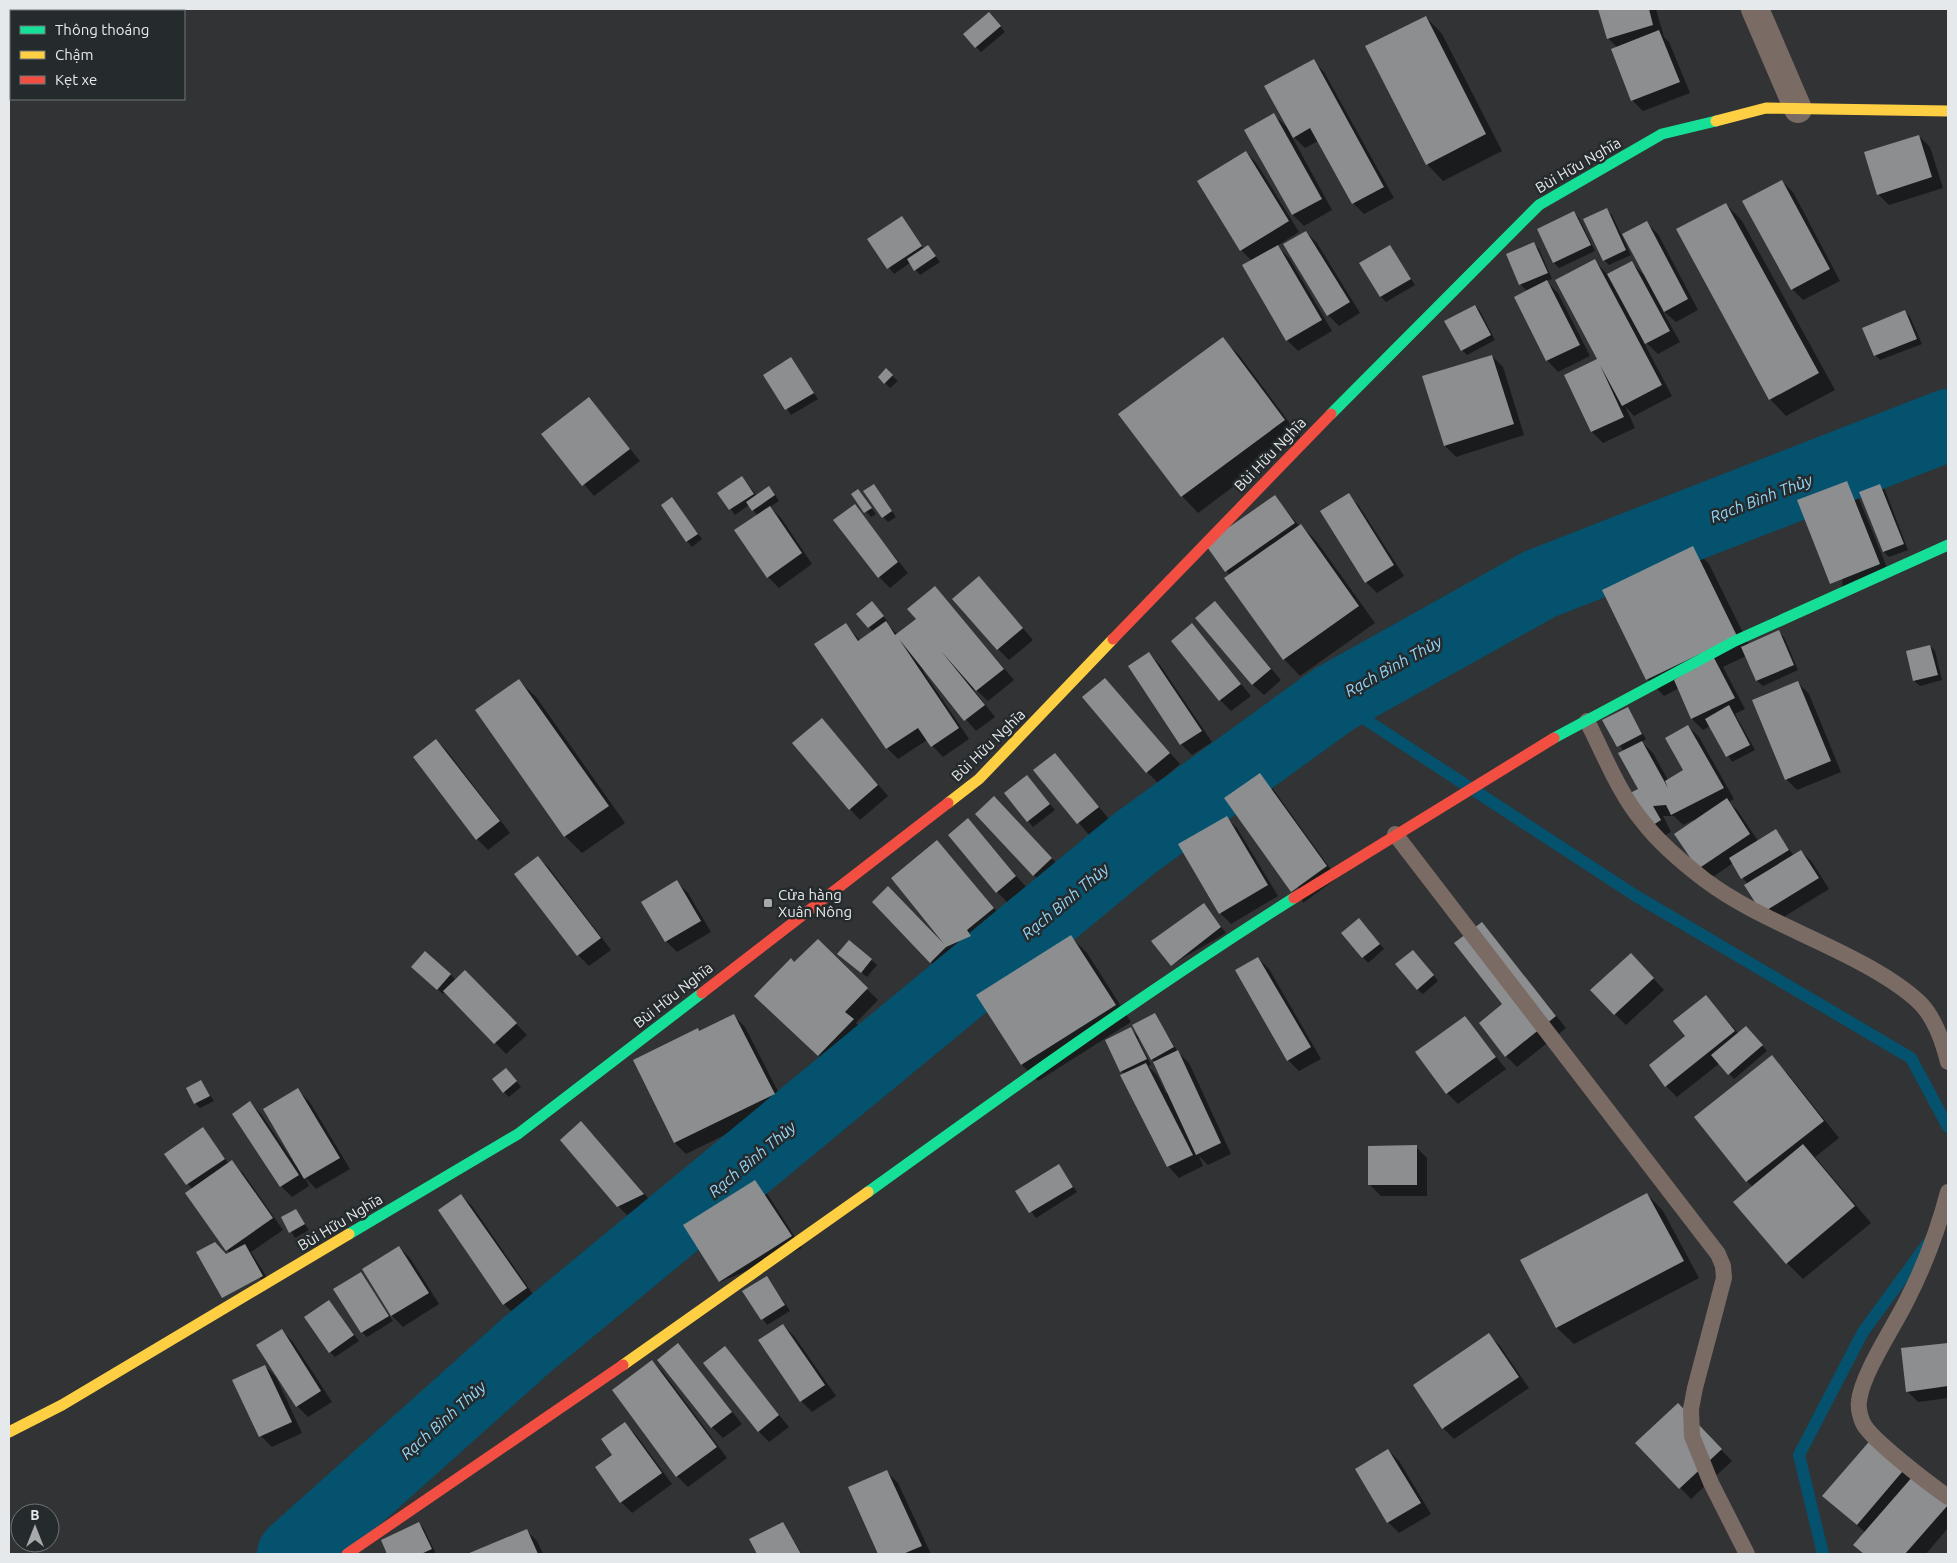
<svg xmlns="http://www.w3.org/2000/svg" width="1957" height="1563" font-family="Ubuntu,sans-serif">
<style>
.shadow{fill:#0007;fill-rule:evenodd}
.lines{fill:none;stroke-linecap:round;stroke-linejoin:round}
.stream{stroke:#04526d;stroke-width:12}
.river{stroke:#04526d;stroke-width:72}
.building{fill:#8c8e90}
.lane{stroke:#7b6b65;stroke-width:16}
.street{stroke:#7b6b65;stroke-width:28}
.fast{stroke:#16e098;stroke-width:11}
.slow{stroke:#ffcf43;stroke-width:11}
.jam{stroke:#f24e42;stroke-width:11}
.poi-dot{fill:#a7a9ab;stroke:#252a2d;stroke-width:2}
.labels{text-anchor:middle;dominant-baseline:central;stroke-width:5;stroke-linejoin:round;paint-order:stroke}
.street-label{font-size:15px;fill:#e6e9eb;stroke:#252a2d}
.poi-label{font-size:15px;fill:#e6e9eb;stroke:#252a2d;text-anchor:start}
.water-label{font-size:16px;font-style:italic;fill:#93d5f6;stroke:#252a2d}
</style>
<rect width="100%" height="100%" fill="#313335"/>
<!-- shadow -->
<g class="shadow">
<polygon points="1599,9 1656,9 1664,37 1669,42 1690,93 1643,111 1632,100 1618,48 1608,38"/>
<polygon points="1426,17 1442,34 1502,151 1443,181 1427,164"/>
<polygon points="994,19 1005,32 981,52 976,47"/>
<polygon points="1313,61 1324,72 1394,198 1364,214 1353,203 1318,141 1305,148 1290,133 1332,210 1304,226 1293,215 1246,130 1274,115 1289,129"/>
<polygon points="1919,136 1930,147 1943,188 1889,205 1878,194"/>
<polygon points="1246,152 1257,164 1299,232 1277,246 1289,258 1332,331 1298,351 1287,340 1252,261 1241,250"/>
<polygon points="1782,181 1793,192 1840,281 1803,300 1792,289"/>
<polygon points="1726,204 1742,221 1835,390 1786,416 1770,399"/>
<polygon points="1606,210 1612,215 1631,255 1609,265 1604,260"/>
<polygon points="1573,212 1579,218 1595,251 1559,268 1554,263 1538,229"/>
<polygon points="902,218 924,249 928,246 940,262 920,275 910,263 894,274 869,240"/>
<polygon points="1647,223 1658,234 1698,310 1676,322 1662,310 1680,342 1658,354 1642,339 1672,396 1634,416 1625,406 1635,428 1603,443 1592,432 1565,375 1599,360 1594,260 1608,275 1631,262 1646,277"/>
<polygon points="1306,232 1317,243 1360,313 1339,326 1328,315"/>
<polygon points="1534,244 1539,249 1552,279 1546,281 1558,293 1590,356 1558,372 1547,360 1527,291 1521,285 1508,255"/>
<polygon points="1389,246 1415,285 1386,302 1381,297"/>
<polygon points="1475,306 1480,311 1495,340 1467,355 1462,350"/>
<polygon points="1905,311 1910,317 1922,344 1880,360 1875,355"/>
<polygon points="1222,339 1239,355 1300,437 1198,513 1182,496"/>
<polygon points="1492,356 1503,367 1524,435 1456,457 1445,446"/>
<polygon points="791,359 818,399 791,415 765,375"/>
<polygon points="886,370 898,381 890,388 879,377"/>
<polygon points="589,399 640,461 594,496 543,435"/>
<polygon points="742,477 757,496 769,488 774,493 779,501 770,507 781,518 812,564 779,588 768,577 758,516 749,505 735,515 719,493"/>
<polygon points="1846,482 1857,494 1890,575 1842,594"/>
<polygon points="874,485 896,517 888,522 883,517"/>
<polygon points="1880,485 1885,490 1908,550 1889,557 1884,552"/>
<polygon points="858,491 876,514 871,517 853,495"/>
<polygon points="1348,495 1359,506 1404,576 1377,593 1366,582"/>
<polygon points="1275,497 1299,526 1301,525 1317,542 1375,623 1300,676 1284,659 1230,575 1207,545"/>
<polygon points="672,499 702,539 692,547 687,541"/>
<polygon points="854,506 908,573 890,588 879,577"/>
<polygon points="1693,547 1709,564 1749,645 1778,632 1784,637 1798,670 1763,686 1757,681 1746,656 1723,667 1745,709 1735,714 1755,750 1732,762 1710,726 1703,730 1692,719 1679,688 1664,696 1647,679"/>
<polygon points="935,588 1014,680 988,701 974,688 973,689 995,717 976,731 924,670 923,671 969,739 943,757 927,740 898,759 887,748 816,644 846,624 860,641 873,632 869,627 877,608 888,622 886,623 898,635 918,619"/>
<polygon points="989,589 1033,640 1009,660 998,649"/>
<polygon points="1215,603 1281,680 1264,695 1253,685"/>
<polygon points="1192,625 1251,696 1231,711 1220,700"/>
<polygon points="1930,646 1935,651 1942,680 1920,686 1914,681 1908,652"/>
<polygon points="1149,654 1160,665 1212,742 1192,755 1181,744"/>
<polygon points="1105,680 1180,764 1158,783 1147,772"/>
<polygon points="519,681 536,697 625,823 582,853 565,836 477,710"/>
<polygon points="1798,683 1809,694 1841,772 1797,790 1786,779"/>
<polygon points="1627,708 1646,739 1642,742 1653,753 1668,780 1685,770 1688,726 1699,737 1734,799 1729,802 1738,811 1758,841 1776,831 1794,856 1801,851 1812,862 1829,889 1774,923 1733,863 1710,879 1699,868 1693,820 1683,825 1674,816 1663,816 1671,832 1657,840 1624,752 1604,720"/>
<polygon points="832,731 888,796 860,820 850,809"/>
<polygon points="436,740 447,751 510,833 488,850 477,839"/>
<polygon points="1055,754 1109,819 1089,835 1035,770"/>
<polygon points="1260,775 1271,786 1337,878 1303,903"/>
<polygon points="1032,782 1055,810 1033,827 1006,793"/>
<polygon points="1005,809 1062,869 1044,886 1034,875"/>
<polygon points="1226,817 1237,828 1278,896 1231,924 1220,913"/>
<polygon points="968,820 1026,887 1008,903 997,892"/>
<polygon points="948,853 1004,920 977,942 981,948 957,958 942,973 931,962 944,942"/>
<polygon points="538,857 549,868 611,950 589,966 578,955 516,874"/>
<polygon points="677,882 688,893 711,932 677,952 666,941"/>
<polygon points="1204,905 1226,933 1171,965"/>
<polygon points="1482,923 1566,1028 1517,1067 1506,1056 1504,1004"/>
<polygon points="1364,925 1384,949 1368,963 1363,957"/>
<polygon points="1071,937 1087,953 1131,1022 1038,1081 1022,1065 978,995"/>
<polygon points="818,941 878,1000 856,1023 864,1031 829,1066 767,1006 794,964"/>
<polygon points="849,941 877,965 867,977 844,959"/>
<polygon points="1418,956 1438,981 1423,994 1417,989"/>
<polygon points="1258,958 1269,969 1321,1059 1299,1071 1288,1060"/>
<polygon points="1642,966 1664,990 1626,1025 1615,1014"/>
<polygon points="417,972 450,974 456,980 476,982 527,1035 506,1054 445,991 443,994"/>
<polygon points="1706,997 1739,1034 1751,1033 1767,1051 1734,1079 1720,1063 1677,1097 1666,1086"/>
<path d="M1155,1015L1178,1052L1189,1063L1231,1154L1208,1165L1199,1156L1203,1166L1179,1178L1168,1166L1122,1076L1125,1075L1121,1071L1131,1029L1139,1038ZM1140,1038L1154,1062L1168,1092L1166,1093L1157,1075L1148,1066L1151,1065L1138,1039Z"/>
<polygon points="734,1016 745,1027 785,1105 686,1154 675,1143 635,1061 698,1030 701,1032"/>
<polygon points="1465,1018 1506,1069 1458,1104 1447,1093 1417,1052"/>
<polygon points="1772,1057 1788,1074 1839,1138 1815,1157 1871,1223 1803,1279 1787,1263 1753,1187 1747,1181"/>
<polygon points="511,1075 521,1087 509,1097 504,1092"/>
<polygon points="201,1082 214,1101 200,1108 195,1103"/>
<polygon points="298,1090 309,1101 350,1169 316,1189 305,1177 309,1186 292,1197 281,1186 250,1103 261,1114 296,1166 298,1165"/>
<polygon points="581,1123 592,1134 654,1205 629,1217 618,1206"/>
<polygon points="203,1129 229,1164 232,1162 243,1173 283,1230 251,1252 273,1287 226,1256 230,1254 192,1189 166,1154"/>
<polygon points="1416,1147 1427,1158 1427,1196 1381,1196 1370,1185"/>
<polygon points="1059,1165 1077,1192 1036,1218 1017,1191"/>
<polygon points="755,1181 766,1192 802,1248 720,1282"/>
<polygon points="1647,1194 1663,1211 1699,1278 1574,1344 1557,1328 1522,1260"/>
<polygon points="461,1195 472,1206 537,1300 515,1315 504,1304"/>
<polygon points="296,1211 309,1230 295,1238 283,1218"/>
<polygon points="399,1247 410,1258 439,1304 403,1327 392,1316 363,1269"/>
<polygon points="361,1274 393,1321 367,1337 362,1332"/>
<polygon points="767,1277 790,1311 767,1325 744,1291"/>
<polygon points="329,1301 359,1341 335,1357 330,1352"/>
<polygon points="783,1325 794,1336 836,1396 812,1412 801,1401"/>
<polygon points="282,1331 293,1342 332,1402 308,1417 297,1406"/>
<polygon points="1489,1335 1500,1346 1529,1388 1454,1439 1443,1428"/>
<polygon points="1948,1344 1948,1398 1918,1402 1907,1391 1902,1349"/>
<polygon points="678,1345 742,1424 723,1438 712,1427"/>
<polygon points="724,1348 789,1427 769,1442 758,1431"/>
<polygon points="652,1361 663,1372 727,1458 688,1487 677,1476"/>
<polygon points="265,1366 276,1377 302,1433 272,1447 261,1436"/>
<polygon points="1689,1416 1732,1461 1691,1499 1637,1443"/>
<polygon points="625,1424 636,1435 672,1484 632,1513 621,1502 614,1455"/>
<polygon points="1874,1438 1916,1480 1948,1508 1948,1528 1926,1554 1864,1554 1855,1545 1866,1533 1824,1496"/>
<polygon points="1388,1450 1399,1461 1431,1514 1399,1533 1388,1522"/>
<polygon points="887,1472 898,1483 931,1554 879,1554 850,1488"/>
<polygon points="419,1523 424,1529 436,1554 389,1554 383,1541"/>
<polygon points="783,1523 802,1554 758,1554 751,1540"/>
<polygon points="526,1530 537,1541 543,1554 470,1554"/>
</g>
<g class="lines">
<!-- stream -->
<g class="stream">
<polyline points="1334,699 1636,896 1911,1058 1948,1127"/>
<polyline points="1823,1554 1799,1455 1863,1332 1928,1243"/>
</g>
<!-- river -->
<polyline class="river" points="293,1554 529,1343 1135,843 1334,699 1540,584 1948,425"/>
</g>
<!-- building -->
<g class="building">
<polygon points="1598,9 1649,9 1653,25 1607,39"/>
<polygon points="989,12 1001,26 975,48 963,34"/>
<polygon points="1426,16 1486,134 1426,165 1365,46"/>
<polygon points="1659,30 1680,82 1631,101 1611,49"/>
<polygon points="1314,59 1384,187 1352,204 1310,128 1293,138 1264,86"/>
<polygon points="1274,113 1322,199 1292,215 1244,130"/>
<polygon points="1919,135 1932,177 1877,195 1864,152"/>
<polygon points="1246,151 1289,221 1240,251 1197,181"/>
<polygon points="1782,180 1830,269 1791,290 1742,201"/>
<polygon points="1726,203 1819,373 1769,400 1676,229"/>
<polygon points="1607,208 1626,250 1603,261 1583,219"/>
<polygon points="1574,211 1591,245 1553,263 1537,229"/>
<polygon points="902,216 922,246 887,269 867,239"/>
<polygon points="1647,221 1688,299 1664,312 1622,234"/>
<polygon points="1306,231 1350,302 1327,316 1283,244"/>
<polygon points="1534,242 1548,273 1519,285 1506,254"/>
<polygon points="928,245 936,256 914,271 907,259"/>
<polygon points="1278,245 1322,320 1286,341 1242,265"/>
<polygon points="1390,245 1411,279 1380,297 1359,263"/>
<polygon points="1595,259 1662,385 1622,406 1600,365 1624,417 1591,432 1564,375 1597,359 1555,280"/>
<polygon points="1632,261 1670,331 1645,344 1607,274"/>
<polygon points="1547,280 1580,345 1546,361 1514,297"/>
<polygon points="1475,305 1491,335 1461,351 1444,321"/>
<polygon points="1905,310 1917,339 1874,356 1862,328"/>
<polygon points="1223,337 1285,420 1181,497 1118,414"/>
<polygon points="1492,355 1514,424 1444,446 1422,376"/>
<polygon points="791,357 814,393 785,410 763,375"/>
<polygon points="886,368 893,375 884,384 878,377"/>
<polygon points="589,397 630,449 582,486 541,434"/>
<polygon points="742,476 754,494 729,510 717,493"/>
<polygon points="1847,481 1880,564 1830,584 1797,500"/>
<polygon points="874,484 892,511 882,518 863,491"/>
<polygon points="1880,484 1904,544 1883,552 1859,492"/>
<polygon points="769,486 775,495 752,511 746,502"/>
<polygon points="858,489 872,508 864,513 851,494"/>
<polygon points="1349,493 1394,565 1365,583 1320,511"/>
<polygon points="1275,495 1295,523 1225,572 1205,544"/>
<polygon points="672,497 698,534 686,542 661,505"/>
<polygon points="855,504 898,562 878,578 833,520"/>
<polygon points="770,506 802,553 767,578 734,530"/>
<polygon points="1301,524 1359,606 1283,660 1224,578"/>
<polygon points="1693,546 1737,636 1646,680 1602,590"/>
<polygon points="979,576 1023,628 997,650 952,599"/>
<polygon points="935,586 1004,669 976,691 941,651 985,705 964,721 899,639 959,728 931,747 918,728 886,749 814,644 846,623 858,641 886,621 895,635 916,619 907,609"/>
<polygon points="872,601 884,616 868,628 856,614"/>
<polygon points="1215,601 1271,669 1252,685 1195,618"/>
<polygon points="1192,623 1241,684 1219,701 1171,641"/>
<polygon points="1779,630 1794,665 1756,681 1741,647"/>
<polygon points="1930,645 1938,675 1913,681 1906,651"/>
<polygon points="1149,652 1202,731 1180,745 1128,666"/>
<polygon points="1713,656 1735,698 1691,719 1674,680"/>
<polygon points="1105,678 1170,753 1146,773 1082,697"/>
<polygon points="519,679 609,806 564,837 475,710"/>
<polygon points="1798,681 1831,761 1785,780 1752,700"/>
<polygon points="1729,705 1750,745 1726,757 1705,719"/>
<polygon points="1628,707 1642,734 1617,747 1602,720"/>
<polygon points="822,718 878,785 849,810 792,743"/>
<polygon points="1688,725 1724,788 1671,815 1666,805 1653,806 1661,820 1645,830 1626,795 1638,789 1618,753 1642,741 1668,788 1665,781 1683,770 1665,738"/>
<polygon points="436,739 500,821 476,840 413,757"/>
<polygon points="1055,753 1099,807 1077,824 1033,770"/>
<polygon points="1260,773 1327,866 1291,892 1224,798"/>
<polygon points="1027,775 1050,804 1027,822 1004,793"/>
<polygon points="994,796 1052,858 1033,876 975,814"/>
<polygon points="1727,798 1750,834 1698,869 1674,834"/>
<polygon points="1227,816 1268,885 1219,914 1178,844"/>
<polygon points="968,818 1016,876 996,893 948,835"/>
<polygon points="1776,829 1789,850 1741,879 1729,858"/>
<polygon points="937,840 994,908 967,930 971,936 946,947 930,963 872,902 888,886 944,944 891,878"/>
<polygon points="1801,850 1819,878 1762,913 1744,885"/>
<polygon points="538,856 601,938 577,956 514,874"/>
<polygon points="677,880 701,921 665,942 641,902"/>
<polygon points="1204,903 1221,927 1171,966 1151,941"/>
<polygon points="1359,918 1380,944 1362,958 1341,933"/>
<polygon points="1482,922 1556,1016 1505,1057 1479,1023 1502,1004 1454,943"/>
<polygon points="1071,935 1116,1005 1021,1065 976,995"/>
<polygon points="818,939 868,988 845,1012 854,1019 818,1056 754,996 791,958 794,962"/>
<polygon points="849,940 872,959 861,973 837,954"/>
<polygon points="1413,950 1434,975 1417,990 1395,964"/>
<polygon points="425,951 451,974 437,990 411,967"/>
<polygon points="1631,953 1654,978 1614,1015 1590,990"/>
<polygon points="1258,957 1311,1047 1287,1061 1235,970"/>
<polygon points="465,970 517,1023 494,1044 443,991"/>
<polygon points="1706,995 1735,1031 1665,1087 1649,1065 1685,1036 1673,1021"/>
<polygon points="1155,1013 1174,1047 1151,1060 1132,1025"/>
<polygon points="734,1014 775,1094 674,1143 633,1060 698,1028 699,1031"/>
<polygon points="1465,1016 1496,1057 1446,1094 1415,1052"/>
<polygon points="1746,1026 1763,1045 1728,1075 1711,1055"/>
<polygon points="1131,1027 1147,1059 1120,1072 1105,1040"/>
<polygon points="1178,1050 1221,1143 1196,1155 1153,1062"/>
<polygon points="1772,1055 1824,1121 1746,1182 1694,1117"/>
<polygon points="1146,1063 1193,1155 1167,1167 1120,1075"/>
<polygon points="506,1068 517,1081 503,1093 492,1079"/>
<polygon points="201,1080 210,1096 194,1104 186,1088"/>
<polygon points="298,1088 340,1158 304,1179 263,1109"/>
<polygon points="250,1101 299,1175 280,1187 232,1114"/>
<polygon points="581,1121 644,1194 617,1207 560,1140"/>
<polygon points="203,1127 225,1159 186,1185 164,1154"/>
<polygon points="1803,1144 1855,1206 1786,1264 1733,1202"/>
<polygon points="1417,1145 1417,1185 1368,1185 1368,1146"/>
<polygon points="232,1160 273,1218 226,1251 185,1193"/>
<polygon points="1059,1164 1073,1187 1029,1213 1015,1191"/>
<polygon points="755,1180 792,1236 719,1282 683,1225"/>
<polygon points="1647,1193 1684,1261 1556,1328 1520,1260"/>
<polygon points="461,1194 527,1288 503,1305 438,1210"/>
<polygon points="296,1209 305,1224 289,1233 281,1217"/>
<polygon points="215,1242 226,1254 245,1244 263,1276 222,1298 196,1252"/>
<polygon points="399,1246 429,1293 391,1316 362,1269"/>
<polygon points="361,1272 389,1316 361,1333 333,1289"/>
<polygon points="767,1276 785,1305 761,1320 742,1291"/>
<polygon points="329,1300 354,1335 329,1353 304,1317"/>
<polygon points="783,1324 825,1385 800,1402 758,1340"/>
<polygon points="282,1329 321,1391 296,1407 256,1345"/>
<polygon points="1489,1333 1519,1377 1442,1429 1413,1385"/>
<polygon points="678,1343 732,1412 711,1428 657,1360"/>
<polygon points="1948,1343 1948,1386 1906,1392 1901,1348"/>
<polygon points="725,1346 779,1415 758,1432 703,1363"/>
<polygon points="652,1360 717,1447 676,1477 612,1390"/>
<polygon points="265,1365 292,1422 259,1437 232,1380"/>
<polygon points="1678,1403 1722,1449 1679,1489 1635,1443"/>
<polygon points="625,1422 662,1473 620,1503 595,1467 612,1455 601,1439"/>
<polygon points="1874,1436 1908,1465 1857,1525 1822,1496"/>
<polygon points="1388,1449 1421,1503 1387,1523 1355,1469"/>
<polygon points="887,1470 922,1546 903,1554 878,1554 848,1487"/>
<polygon points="1913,1476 1948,1505 1905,1554 1864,1554 1853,1545"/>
<polygon points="419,1522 432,1549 421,1554 387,1554 381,1540"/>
<polygon points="783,1522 801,1554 757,1554 749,1539"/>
<polygon points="527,1529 538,1554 467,1554"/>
</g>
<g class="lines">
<!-- lane -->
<g class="lane">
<path d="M1587,721C1604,754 1619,794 1644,823C1661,845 1683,863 1705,880C1753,916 1813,936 1865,965C1885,976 1905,988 1921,1004C1935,1019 1943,1042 1948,1062"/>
<polyline points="1395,834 1718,1254 1723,1266 1724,1278 1695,1388 1691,1409 1692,1436 1711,1483 1747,1554"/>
<path d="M1948,1192C1938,1230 1924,1267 1906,1302C1893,1328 1862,1374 1859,1401C1858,1408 1860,1416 1863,1423C1870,1439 1931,1485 1948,1497"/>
</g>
<!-- street -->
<polyline class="street" points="1755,9 1798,109"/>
<!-- fast -->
<g class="fast">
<polyline points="1331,414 1539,205 1662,134 1716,121"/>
<polyline points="1554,738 1735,641 1948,545"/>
<path d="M868,1192C1008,1091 1148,990 1294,898"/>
<polyline points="349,1234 518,1134 702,993"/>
</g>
<!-- slow -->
<g class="slow">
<polyline points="1716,121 1766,108 1948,111"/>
<polyline points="948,803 979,779 1113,639"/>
<polyline points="623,1365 868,1192"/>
<polyline points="9,1432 62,1405 349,1234"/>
</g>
<!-- jam -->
<g class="jam">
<polyline points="1113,639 1331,414"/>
<polyline points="1294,898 1554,738"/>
<polyline points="702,993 948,803"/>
<polyline points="347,1554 623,1365"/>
</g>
</g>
<!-- markers -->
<rect class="poi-dot" x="763" y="898" width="10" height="10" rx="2.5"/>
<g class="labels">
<!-- street labels -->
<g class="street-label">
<text transform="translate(1578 165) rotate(-30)">Bùi Hữu Nghĩa</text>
<text transform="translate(1270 454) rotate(-46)">Bùi Hữu Nghĩa</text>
<text transform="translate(988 745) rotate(-44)">Bùi Hữu Nghĩa</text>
<text transform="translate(673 995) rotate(-38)">Bùi Hữu Nghĩa</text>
<text transform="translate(340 1222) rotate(-31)">Bùi Hữu Nghĩa</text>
</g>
<!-- poi labels -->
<g class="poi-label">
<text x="778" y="894">Cửa hàng<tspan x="778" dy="17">Xuân Nông</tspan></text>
</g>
<!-- water labels -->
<g class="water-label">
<text transform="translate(1761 498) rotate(-21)">Rạch Bình Thủy</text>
<text transform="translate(1393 666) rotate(-29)">Rạch Bình Thủy</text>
<text transform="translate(1065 901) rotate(-40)">Rạch Bình Thủy</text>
<text transform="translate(752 1159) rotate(-40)">Rạch Bình Thủy</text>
<text transform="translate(443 1420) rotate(-42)">Rạch Bình Thủy</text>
</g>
</g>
<!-- border -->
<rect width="1957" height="1563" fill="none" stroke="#e6e9eb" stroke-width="20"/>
<!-- legend -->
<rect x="10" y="10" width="175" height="90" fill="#252a2d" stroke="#727679"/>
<rect x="20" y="26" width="25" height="8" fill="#16e098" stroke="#727679"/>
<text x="55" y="35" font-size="15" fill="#e6e9eb">Thông thoáng</text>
<rect x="20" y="51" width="25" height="8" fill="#ffcf43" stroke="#727679"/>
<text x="55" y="60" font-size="15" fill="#e6e9eb">Chậm</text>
<rect x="20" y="76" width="25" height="8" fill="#f24e42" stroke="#727679"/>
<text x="55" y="85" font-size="15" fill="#e6e9eb">Kẹt xe</text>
<!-- north arrow -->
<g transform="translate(35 1528)"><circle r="24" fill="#252a2d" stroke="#727679"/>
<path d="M0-4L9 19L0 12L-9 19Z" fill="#a7a9ab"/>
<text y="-8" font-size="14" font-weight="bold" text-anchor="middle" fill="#e6e9eb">B</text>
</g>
</svg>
